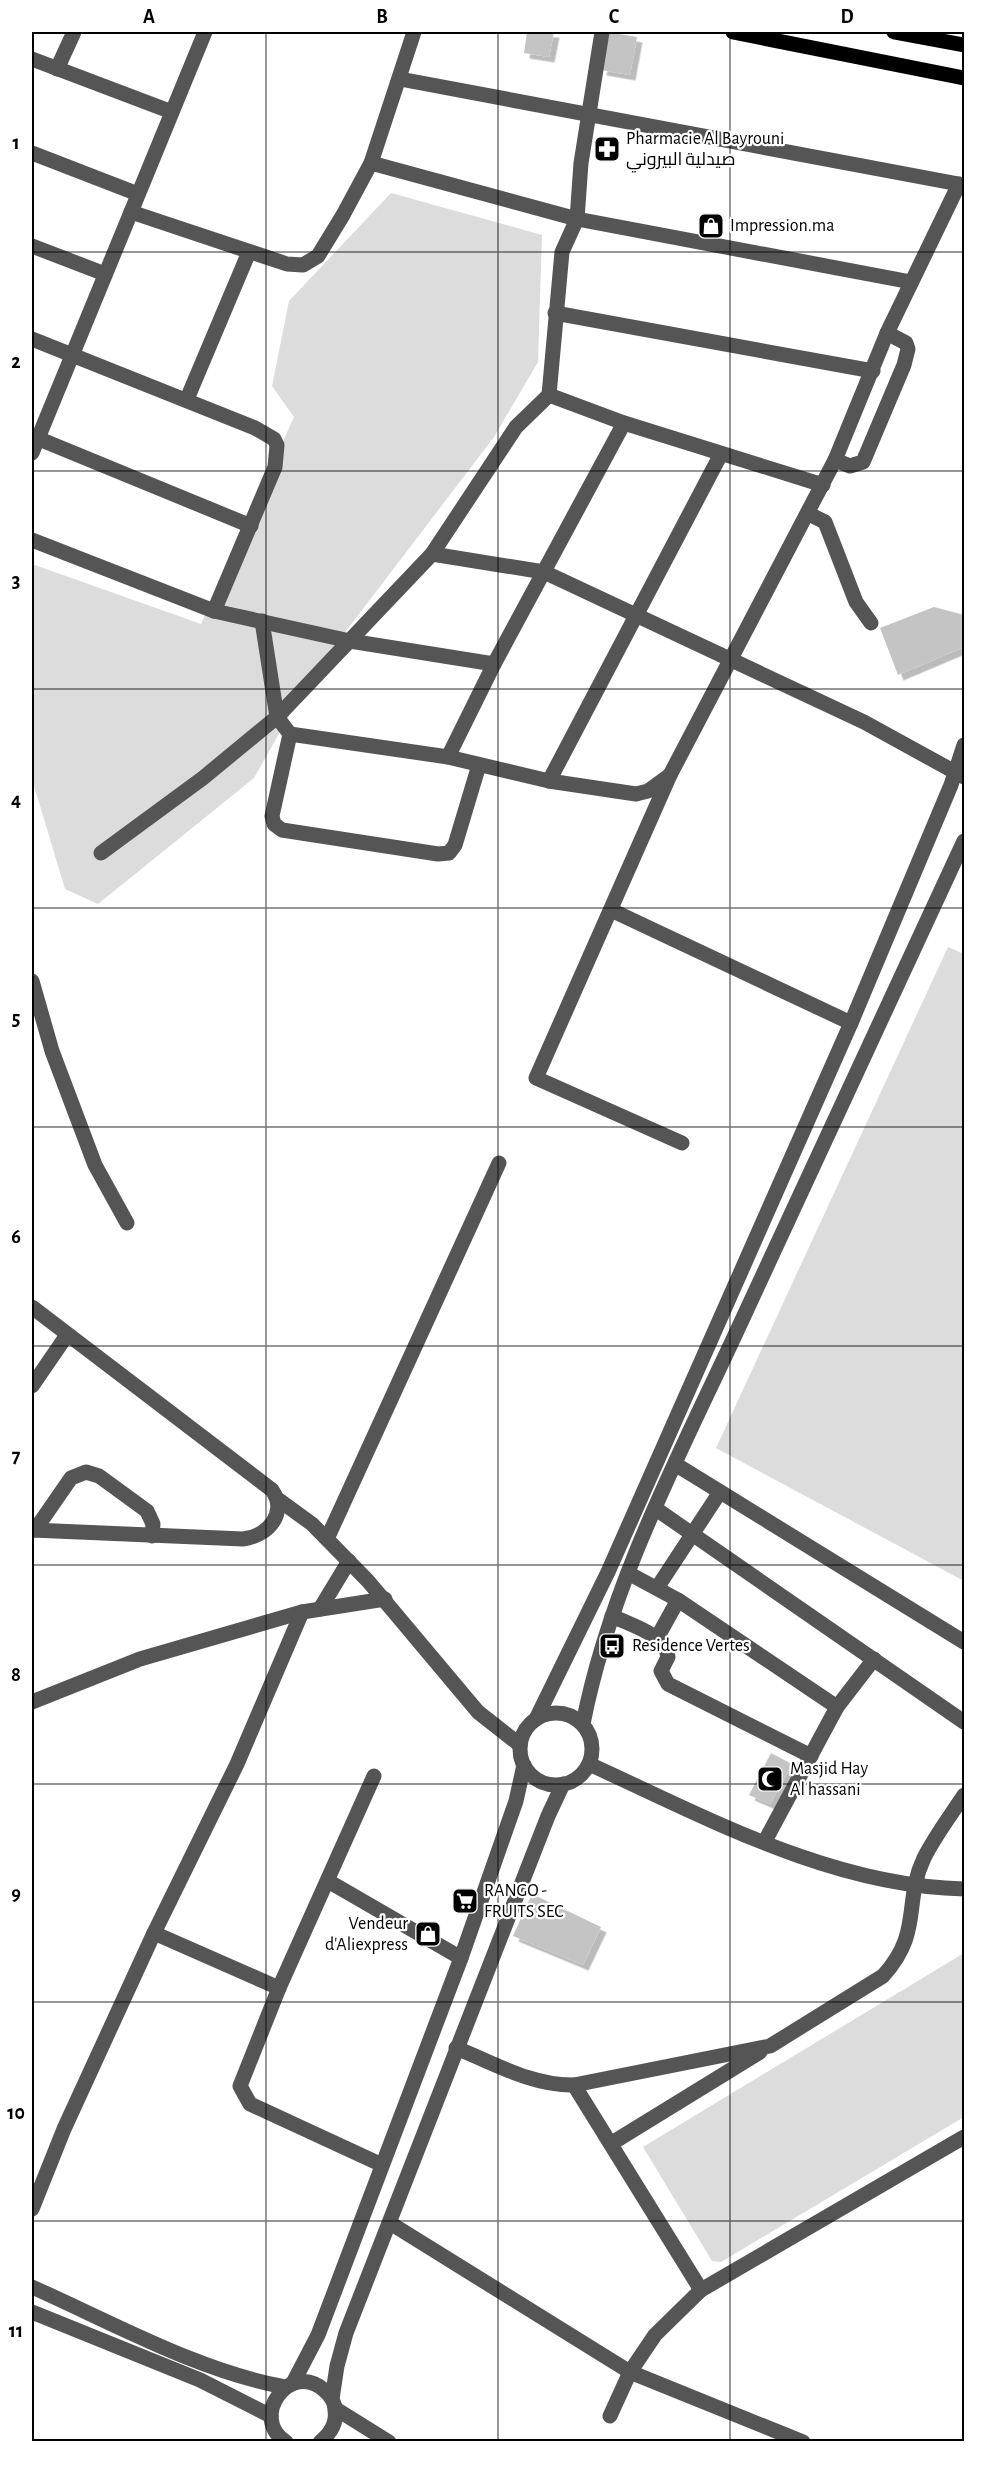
<svg xmlns="http://www.w3.org/2000/svg" width="996" height="2473" font-family="'Alegreya Sans',Cairo,sans-serif">
<style>
.green{fill:#dcdcdc}
.building{fill:#c4c4c4;filter:url(#shadow)}
.lines{fill:none;stroke-linecap:round;stroke-linejoin:round}
.minor{stroke:#555;stroke-width:15}
.major{stroke:#000;stroke-width:15}
.grid{fill:none;stroke:#000;stroke-width:1.5;stroke-opacity:0.55}
.labels{text-anchor:middle;dominant-baseline:central;stroke-width:4.5;stroke-linejoin:round;paint-order:stroke}
.poi-label{font-size:18px;fill:#000;stroke:#fff;text-anchor:start}
.neatline{fill:none;stroke:#000;stroke-width:2}
.grid-label{font-size:20px;text-anchor:middle;font-weight:bold;fill:#000}
</style>
<defs>
<filter id="shadow"><feDropShadow dx="5.5" dy="5.5" stdDeviation="0" flood-color="#0004"/></filter>
</defs>
<rect width="100%" height="100%" fill="#fff"/>
<!-- green -->
<g class="green">
<polygon points="391,193 542,235 538,362 494,437 311,677 254,778 98,904 65,889 32,779 32,564 201,624 294,417 272,386 289,301"/>
<polygon points="948,947 964,954 964,1581 716,1448"/>
<polygon points="964,1953 964,2117 721,2262 712,2261 643,2147"/>
</g>
<!-- building -->
<g class="building">
<polygon points="527,32 554,32 549,57 524,53"/>
<polygon points="608,32 637,37 630,75 601,70"/>
<polygon points="934,607 964,615 964,647 898,675 880,628"/>
<polygon points="771,1753 792,1764 770,1804 749,1795"/>
<polygon points="532,1894 601,1927 583,1965 513,1936"/>
</g>
<g class="lines">
<!-- minor -->
<g class="minor">
<polyline points="32,59 172,112"/>
<polyline points="57,69 74,32"/>
<polyline points="400,79 964,185"/>
<polyline points="32,153 138,194"/>
<polyline points="371,163 577,219 911,282"/>
<polyline points="131,212 287,264 303,265 318,256 343,215 371,163 414,32"/>
<polyline points="32,246 105,274"/>
<polyline points="555,313 873,371"/>
<polyline points="32,339 255,428 274,439 277,445 275,467 214,611"/>
<polyline points="549,395 562,252 577,219 581,163 602,32"/>
<polyline points="187,399 249,252"/>
<polyline points="32,436 251,526"/>
<polyline points="32,453 205,32"/>
<polyline points="835,460 850,466 863,462 904,365 908,349 906,343 887,333"/>
<polyline points="809,514 825,522 856,602 871,623"/>
<polyline points="32,540 214,611 350,641 494,664"/>
<polyline points="432,554 544,572 864,722 964,777"/>
<polyline points="262,621 277,717 290,734 448,757 549,781 636,794 648,791 670,775 835,460 887,333 959,184"/>
<polyline points="290,734 272,816 274,824 282,830 438,854 449,853 455,845 479,765"/>
<polyline points="448,757 494,664 624,423"/>
<polyline points="670,775 536,1078 682,1143"/>
<polyline points="549,781 721,454"/>
<polyline points="101,853 203,778 277,717 432,554 516,427 549,395 624,423 823,485"/>
<polyline points="611,910 851,1023"/>
<polyline points="32,981 52,1051 95,1165 127,1223"/>
<path d="M32,1307L272,1490C288,1513 268,1536 243,1539L32,1530"/>
<polyline points="32,1386 67,1335"/>
<polyline points="675,1464 964,1642"/>
<polyline points="279,1500 312,1524 368,1581 478,1712 520,1745"/>
<polyline points="656,1509 964,1722"/>
<polyline points="35,1530 71,1478 86,1472 99,1476 147,1511 153,1524 152,1536"/>
<polyline points="327,1539 499,1163"/>
<polyline points="628,1573 678,1600 837,1707"/>
<polyline points="657,1588 720,1492"/>
<polyline points="320,1609 349,1561"/>
<path d="M612,1616C630,1625 665,1634 668,1657L661,1671L668,1684L811,1756"/>
<polyline points="657,1638 678,1600"/>
<polyline points="32,1702 140,1659 302,1612 385,1599"/>
<circle cx="556" cy="1749" r="36"/>
<polyline points="536,1719 608,1572 851,1023 951,785 964,745"/>
<path d="M583,1724C610,1586 677,1460 736,1333C812,1169 888,1005 964,841"/>
<path d="M589,1764C708,1818 831,1886 964,1889"/>
<polyline points="374,1776 279,1988 240,2086 250,2104 380,2164"/>
<polyline points="765,1841 837,1707 874,1659"/>
<polyline points="328,1881 461,1958"/>
<polyline points="154,1933 279,1988"/>
<path d="M456,2048C494,2063 532,2086 574,2085L770,2046L883,1976C923,1932 903,1902 924,1858C935,1836 951,1815 964,1795"/>
<polyline points="574,2085 701,2290"/>
<polyline points="612,2143 760,2052"/>
<polyline points="32,2209 64,2129 154,1933 237,1764 302,1612"/>
<polyline points="390,2223 630,2372 803,2442"/>
<path d="M32,2287C113,2323 198,2371 285,2387"/>
<polyline points="32,2312 200,2380 271,2416"/>
<polyline points="293,2383 318,2335 461,1958 516,1801 524,1765"/>
<polyline points="332,2399 337,2366 346,2333 548,1816 563,1784"/>
<polyline points="336,2409 389,2442"/>
<polyline points="610,2416 630,2372 655,2335 701,2290 964,2137"/>
<path d="M286,2442C248,2417 291,2360 324,2390C330,2395 335,2402 335,2410C337,2423 330,2434 320,2442"/>
</g>
<!-- major -->
<g class="major">
<polyline points="733,32 964,78"/>
<polyline points="894,32 964,45"/>
</g>
</g>
<!-- grid -->
<path class="grid" d="M266,32V2442M498,32V2442M730,32V2442M32,252H964M32,471H964M32,689H964M32,908H964M32,1127H964M32,1346H964M32,1565H964M32,1784H964M32,2002H964M32,2221H964"/>
<!-- icons -->
<defs>
<g id="pharmacy-square" transform="scale(1.35)"><rect x="-9" y="-9" width="18" height="18" rx="4" fill="#000" stroke="#fff"/><path d="M-2-6h4v4h4v4h-4v4h-4v-4h-4v-4h4Z" fill="#fff"/></g>
<g id="shop-square" transform="scale(1.35)"><rect x="-9" y="-9" width="18" height="18" rx="4" fill="#000" stroke="#fff"/><path d="M-5-2.5h2.3a2.7 3.5 0 0 1 5.4 0H5L5.5 6h-11ZM-1.5-2.5h3a1.5 2.3 0 0 0-3 0Z" fill="#fff"/></g>
<g id="bus-square" transform="scale(1.35)"><rect x="-9" y="-9" width="18" height="18" rx="4" fill="#000" stroke="#fff"/><path d="M-5-6H5V4H4V6H2V4H-2V6H-4V4H-5ZM-3.5-4V0h7V-4ZM-3.5 1.2v1.5H-2V1.2ZM2 1.2v1.5H3.5V1.2Z" fill="#fff"/></g>
<g id="mosque-square" transform="scale(1.35)"><rect x="-9" y="-9" width="18" height="18" rx="4" fill="#000" stroke="#fff"/><path d="M3.5-4.9A6 6 0 1 0 3.5 4.9A5 5 0 1 1 3.5-4.9Z" fill="#fff"/></g>
<g id="supermarket-square" transform="scale(1.35)"><rect x="-9" y="-9" width="18" height="18" rx="4" fill="#000" stroke="#fff"/><path d="M-6-5.5h2.5l.6 2H6L4.5 2H-2.5L-4.4-4H-6ZM-1.5 3.2a1.3 1.3 0 1 0 .1 0ZM3 3.2a1.3 1.3 0 1 0 .1 0Z" fill="#fff"/></g>
</defs>
<g fill-rule="evenodd">
<use href="#pharmacy-square" x="607" y="149"/>
<use href="#shop-square" x="711" y="226"/>
<use href="#bus-square" x="612" y="1646"/>
<use href="#mosque-square" x="770" y="1779"/>
<use href="#supermarket-square" x="465" y="1901"/>
<use href="#shop-square" x="428" y="1934"/>
</g>
<g class="labels">
<!-- poi labels -->
<g class="poi-label">
<text x="626" y="139">Pharmacie Al Bayrouni<tspan x="626" dy="21">صيدلية البيروني</tspan></text>
<text x="730" y="226">Impression.ma</text>
<text x="632" y="1646">Residence Vertes</text>
<text x="790" y="1769">Masjid Hay<tspan x="790" dy="21">Al hassani</tspan></text>
<text x="484" y="1891">RANGO -<tspan x="484" dy="21">FRUITS SEC</tspan></text>
<text x="408" y="1924" text-anchor="end">Vendeur<tspan x="408" dy="21">d'Aliexpress</tspan></text>
</g>
</g>
<!-- border -->
<rect width="996" height="2473" fill="none" stroke="#ffffff" stroke-width="66"/>
<rect x="33" y="33" width="930" height="2407" class="neatline"/>
<g class="grid-label">
<text x="149" y="23">A</text>
<text x="382" y="23">B</text>
<text x="614" y="23">C</text>
<text x="847" y="23">D</text>
<text x="16" y="149">1</text>
<text x="16" y="368">2</text>
<text x="16" y="587">3</text>
<text x="16" y="806">4</text>
<text x="16" y="1025">5</text>
<text x="16" y="1243">6</text>
<text x="16" y="1462">7</text>
<text x="16" y="1681">8</text>
<text x="16" y="1900">9</text>
<text x="16" y="2119">10</text>
<text x="16" y="2337">11</text>
</g>
</svg>
